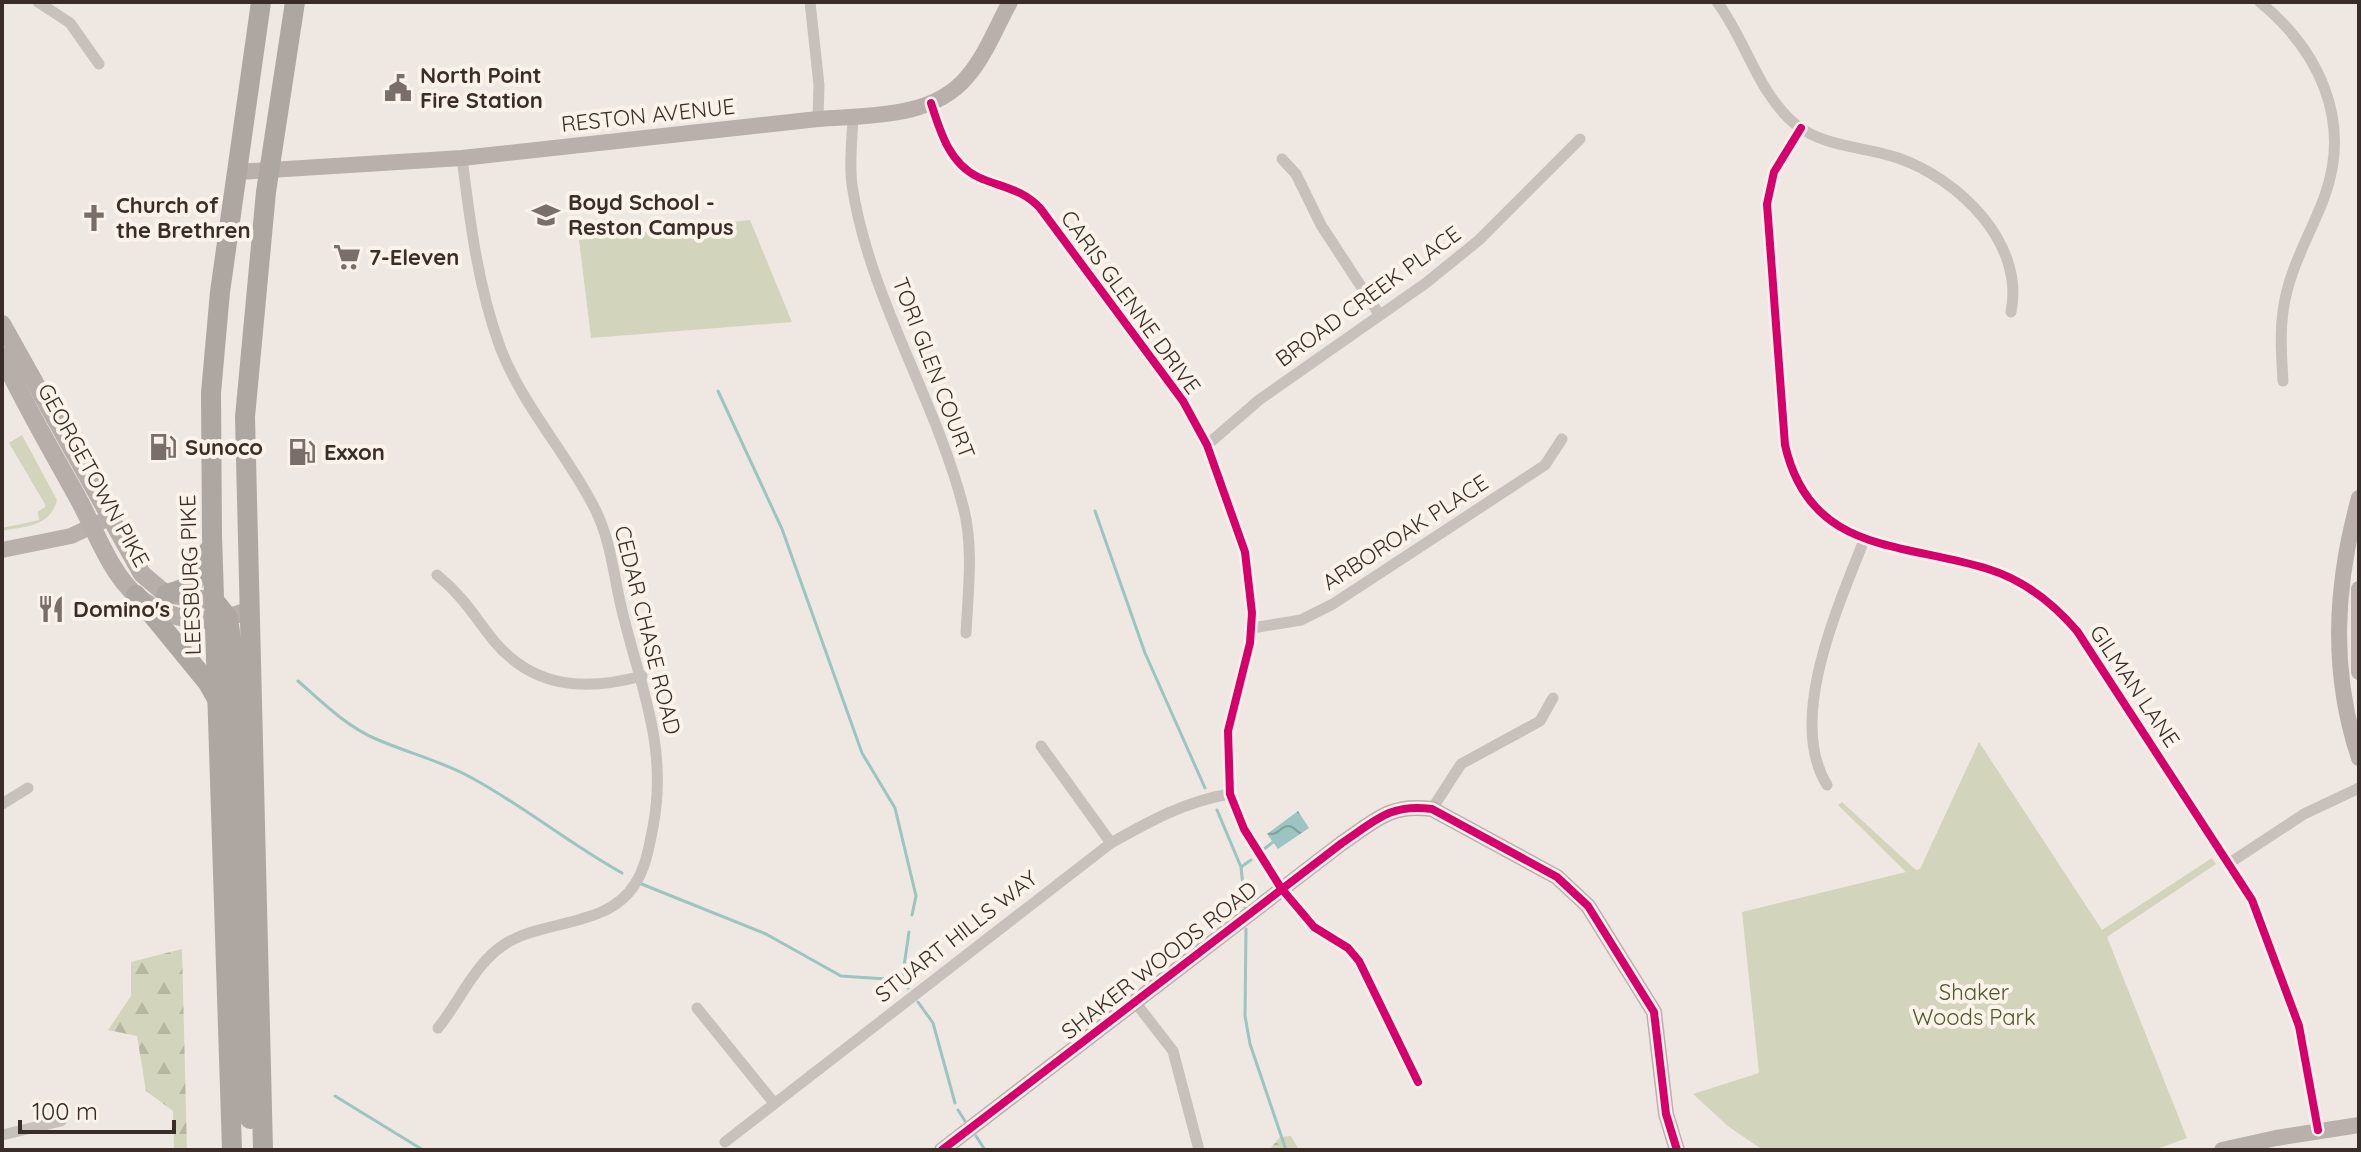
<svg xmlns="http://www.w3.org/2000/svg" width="2361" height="1152" font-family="Quicksand,sans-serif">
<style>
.green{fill:#d2d5bb}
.forest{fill:url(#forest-firs)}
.wetland{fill:url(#wetland-marsh)}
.water{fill:url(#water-waves)}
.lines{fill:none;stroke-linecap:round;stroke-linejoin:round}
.stream{stroke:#9cc4c0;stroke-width:3}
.street{stroke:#c8c0bb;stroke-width:11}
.secondary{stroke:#b9b0ab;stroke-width:16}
.primary{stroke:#b7aeaa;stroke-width:18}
.highway{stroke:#aea7a1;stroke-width:20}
.cycleway-casing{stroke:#fbf2ea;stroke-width:13}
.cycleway{stroke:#d6006c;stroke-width:8}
.labels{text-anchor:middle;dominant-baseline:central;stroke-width:8;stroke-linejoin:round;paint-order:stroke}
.poi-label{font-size:22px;font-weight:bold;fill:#3a2d28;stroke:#fbf2ea;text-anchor:start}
.street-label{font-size:22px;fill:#3a2d28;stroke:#fbf2ea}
.park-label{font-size:22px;fill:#4c5a2a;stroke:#fbf2ea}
</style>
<defs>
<pattern id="forest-firs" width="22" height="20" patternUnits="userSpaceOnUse" patternTransform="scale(2)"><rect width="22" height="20" fill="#d2d5bb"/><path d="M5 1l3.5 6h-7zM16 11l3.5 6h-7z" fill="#b5b7a1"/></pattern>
<pattern id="wetland-marsh" width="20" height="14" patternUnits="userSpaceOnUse" patternTransform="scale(2)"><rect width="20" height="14" fill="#d2d5bb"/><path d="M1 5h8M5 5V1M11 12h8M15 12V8" fill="none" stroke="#b5b7a1"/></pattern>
<pattern id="water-waves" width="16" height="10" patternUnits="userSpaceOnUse" patternTransform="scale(2)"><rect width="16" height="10" fill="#9cc4c0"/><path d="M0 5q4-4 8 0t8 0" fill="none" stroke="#80a09c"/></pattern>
</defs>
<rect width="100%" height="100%" fill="#efe8e2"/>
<!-- green -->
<g class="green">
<polygon points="750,220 792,322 591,338 579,240"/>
<path d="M22,435L57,500C50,527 26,526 2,531V528L39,520L38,512L46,506L9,443Z"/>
<polygon points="1979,742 2102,930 2212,858 2216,864 2107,937 2187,1138 2154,1150 1763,1150 1729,1127 1693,1094 1759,1073 1742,912 1906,872 1838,805 1842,802 1916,870 1920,869"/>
</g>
<!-- forest -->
<polygon class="forest" points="182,949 187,1150 174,1150 173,1111 146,1091 137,1036 108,1030 131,996 131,962"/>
<!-- wetland -->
<polygon class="wetland" points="1291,1136 1299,1150 1269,1150 1280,1137"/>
<!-- water -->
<polygon class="water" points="1298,811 1309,828 1278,849 1267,834"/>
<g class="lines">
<!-- stream -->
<g class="stream">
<polyline points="718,391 782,529 862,753 895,808 916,896 912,915"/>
<polyline points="1095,511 1145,653 1205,788"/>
<path d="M298,681C322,702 346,726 376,739C408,753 442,761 472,778C525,807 570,844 622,873"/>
<polyline points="1217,810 1241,867 1243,887"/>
<polyline points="1264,849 1273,842"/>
<polyline points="1241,867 1251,860"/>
<polyline points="639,883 766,934 841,976 902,980"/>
<polyline points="1244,895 1245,907"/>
<polyline points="1246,929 1245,1016 1250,1044 1286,1150"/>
<polyline points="902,980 909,932"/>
<polyline points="902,980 908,988"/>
<polyline points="918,1002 933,1023 955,1103"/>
<polyline points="335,1096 423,1150"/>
<polyline points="958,1110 965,1121"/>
<polyline points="976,1136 985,1150"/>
</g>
<!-- street -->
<g class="street">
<polyline points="38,2 70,23 99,64"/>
<polyline points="810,2 819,85 818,119"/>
<path d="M1717,2C1746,40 1757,92 1795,124C1825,148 1864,146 1898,158C1959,179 2025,243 2011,312"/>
<path d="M2260,2C2318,50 2352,119 2325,195C2314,227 2295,257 2287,291C2279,321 2281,350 2283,381"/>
<path d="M931,103C940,131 949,163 978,177C1002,188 1021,188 1040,208L1183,401L1207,445L1245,552L1252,613L1250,643L1228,731L1230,794L1244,829L1281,888L1314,927L1348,948L1359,961L1418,1082"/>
<path d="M853,118C852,140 849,164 852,185C869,297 935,398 963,506C974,546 968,592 966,633"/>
<path d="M1801,128L1774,172L1767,204L1785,445C1810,554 1901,542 1988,569C2024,580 2052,602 2077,631L2252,900L2299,1026L2318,1130"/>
<polyline points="1282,159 1296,174 1321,225 1379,314"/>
<polyline points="1207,445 1259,400 1426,283 1479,240 1580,139"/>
<path d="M437,575C463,596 474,616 494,641C534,689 586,691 642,676"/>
<polyline points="1252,628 1301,620 1333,604 1545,465 1562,439"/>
<polyline points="1041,746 1111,843"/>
<path d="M1827,785C1786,719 1839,605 1864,540"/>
<polyline points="2,804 28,788"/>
<polyline points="1432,809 1461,764 1540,721 1553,698"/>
<polyline points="2231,862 2304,814 2359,788"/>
<polyline points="1135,1002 1173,1051 1199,1150"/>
<polyline points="697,1008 774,1103"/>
<path d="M438,1028C460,1001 475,963 505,944C544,919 608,928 635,884C646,867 649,847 653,827C669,743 638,682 620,602C613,570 610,539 595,509C567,453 523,407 500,347C478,287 470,222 462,158"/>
<polyline points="2,1135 61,1121"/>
<path d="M725,1142L1111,843C1150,821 1186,801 1230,794"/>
</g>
<!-- secondary -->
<g class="secondary">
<path d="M238,172L462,158L818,119C867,115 932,119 967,77C986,55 996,27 1010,2"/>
<path d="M2359,498C2335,585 2330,671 2359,758"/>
<polyline points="2,550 71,536 109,518"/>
<polyline points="2359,589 2359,672"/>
<path d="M942,1150L1342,843C1375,821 1390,803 1432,809L1557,877L1588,906L1654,1012L1666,1114L1677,1150"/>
<polyline points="2222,1150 2276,1138 2359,1125"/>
</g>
<!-- primary -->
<g class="primary">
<polyline points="2,324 142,574 166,594 215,601"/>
<path d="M2,356C25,406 54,454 80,502C96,532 111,574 137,596C170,622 210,626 247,611"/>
</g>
<!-- highway -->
<g class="highway">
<path d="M166,594C194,588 201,578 208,551"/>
<polyline points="136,595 208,683 217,699"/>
<polyline points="217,604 228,618 232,646 250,1119"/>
<polyline points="232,1150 212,535 211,393 220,292 261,2"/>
<polyline points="263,1150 245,417 266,192 295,2"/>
</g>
<!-- cycleway casing -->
<g class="cycleway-casing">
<g id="cycleway">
<path d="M931,103C940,131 949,163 978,177C1002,188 1021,188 1040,208L1183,401L1207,445L1245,552L1252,613L1250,643L1228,731L1230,794L1244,829L1281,888L1314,927L1348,948L1359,961L1418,1082"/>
<path d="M1801,128L1774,172L1767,204L1785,445C1810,554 1901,542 1988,569C2024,580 2052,602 2077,631L2252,900L2299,1026L2318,1130"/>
<path d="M942,1150L1342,843C1375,821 1390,803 1432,809L1557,877L1588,906L1654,1012L1666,1114L1677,1150"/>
</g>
</g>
<!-- cycleway -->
<use href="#cycleway" class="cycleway"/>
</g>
<!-- icons -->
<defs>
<g id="civic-bare" transform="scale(2.16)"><path d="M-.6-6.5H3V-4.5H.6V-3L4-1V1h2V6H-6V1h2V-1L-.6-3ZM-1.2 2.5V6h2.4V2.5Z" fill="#796e69" stroke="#fbf2ea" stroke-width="2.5" paint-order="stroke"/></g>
<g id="school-bare" transform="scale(2.16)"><path d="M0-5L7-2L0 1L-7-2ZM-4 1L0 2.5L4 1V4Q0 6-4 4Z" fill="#796e69" stroke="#fbf2ea" stroke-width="2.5" paint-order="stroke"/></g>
<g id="church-bare" transform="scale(2.16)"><path d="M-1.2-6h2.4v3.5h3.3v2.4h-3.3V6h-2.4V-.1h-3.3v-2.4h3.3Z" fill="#796e69" stroke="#fbf2ea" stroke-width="2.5" paint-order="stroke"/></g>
<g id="supermarket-bare" transform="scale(2.16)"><path d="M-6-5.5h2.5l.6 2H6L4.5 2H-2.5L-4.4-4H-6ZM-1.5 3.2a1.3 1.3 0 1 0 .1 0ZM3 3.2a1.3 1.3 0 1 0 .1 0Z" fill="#796e69" stroke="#fbf2ea" stroke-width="2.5" paint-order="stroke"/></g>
<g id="fuel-bare" transform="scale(2.16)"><path d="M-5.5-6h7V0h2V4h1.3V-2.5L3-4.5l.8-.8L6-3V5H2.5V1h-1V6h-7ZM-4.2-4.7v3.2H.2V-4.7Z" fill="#796e69" stroke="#fbf2ea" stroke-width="2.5" paint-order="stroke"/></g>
<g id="restaurant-bare" transform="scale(2.16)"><path d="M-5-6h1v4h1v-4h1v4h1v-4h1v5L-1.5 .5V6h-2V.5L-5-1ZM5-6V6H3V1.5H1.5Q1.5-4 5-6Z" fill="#796e69" stroke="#fbf2ea" stroke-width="2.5" paint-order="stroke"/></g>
</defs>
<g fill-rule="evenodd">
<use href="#civic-bare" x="398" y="88"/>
<use href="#school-bare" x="546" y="215"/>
<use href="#church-bare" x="94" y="218"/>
<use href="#supermarket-bare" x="347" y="257"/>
<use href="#fuel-bare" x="163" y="447"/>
<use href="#fuel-bare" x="302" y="452"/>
<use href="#restaurant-bare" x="51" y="609"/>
</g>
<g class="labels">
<!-- poi labels -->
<g class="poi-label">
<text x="420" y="75">North Point<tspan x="420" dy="25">Fire Station</tspan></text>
<text x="568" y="202">Boyd School -<tspan x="568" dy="25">Reston Campus</tspan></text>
<text x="116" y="205">Church of<tspan x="116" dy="25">the Brethren</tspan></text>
<text x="369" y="257">7-Eleven</text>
<text x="185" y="447">Sunoco</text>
<text x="324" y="452">Exxon</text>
<text x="73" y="609">Domino's</text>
</g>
<!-- street labels -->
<g class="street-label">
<text transform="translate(648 115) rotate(-6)">RESTON AVENUE</text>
<text transform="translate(1368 296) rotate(-36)">BROAD CREEK PLACE</text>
<text transform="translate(1131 302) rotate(54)">CARIS GLENNE DRIVE</text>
<text transform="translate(934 368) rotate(69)">TORI GLEN COURT</text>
<text transform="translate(94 475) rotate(61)">GEORGETOWN PIKE</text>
<text transform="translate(1405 532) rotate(-33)">ARBOROAK PLACE</text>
<text transform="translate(190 575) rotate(-92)">LEESBURG PIKE</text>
<text transform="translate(648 630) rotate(76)">CEDAR CHASE ROAD</text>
<text transform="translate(2135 686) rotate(56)">GILMAN LANE</text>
<text transform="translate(956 936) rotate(-38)">STUART HILLS WAY</text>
<text transform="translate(1159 960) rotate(-38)">SHAKER WOODS ROAD</text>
</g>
<!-- park labels -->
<g class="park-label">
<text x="1974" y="992">Shaker<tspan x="1974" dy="25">Woods Park</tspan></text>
</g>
</g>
<!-- border -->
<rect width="2361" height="1152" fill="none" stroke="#3a2d28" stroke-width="8"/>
<!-- scale -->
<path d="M20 1120v12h154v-12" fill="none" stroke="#3a2d28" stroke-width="4"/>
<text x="32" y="1120" font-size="24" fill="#3a2d28" stroke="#fbf2ea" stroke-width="6" paint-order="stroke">100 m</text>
</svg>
